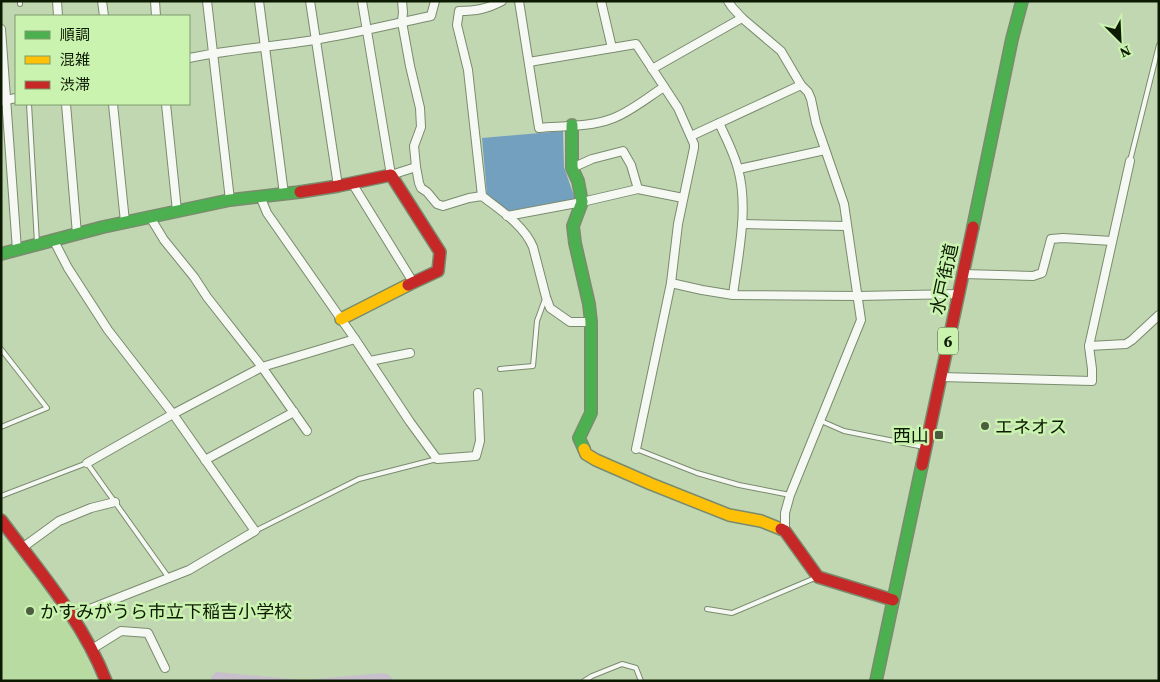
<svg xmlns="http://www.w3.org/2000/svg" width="1160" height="682" font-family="'Source Serif 4','Noto Sans JP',serif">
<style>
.built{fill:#b8dba2}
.green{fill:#c8bfcc}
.water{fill:#74a0c0}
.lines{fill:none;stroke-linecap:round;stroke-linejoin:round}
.lane-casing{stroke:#7a8b6e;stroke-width:6}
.street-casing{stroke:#7a8b6e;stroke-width:10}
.fast-casing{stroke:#7a8b6e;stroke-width:14}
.slow-casing{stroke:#7a8b6e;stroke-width:14}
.jam-casing{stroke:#7a8b6e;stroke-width:14}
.lane{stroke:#f6f9f3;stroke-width:4}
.street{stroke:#f6f9f3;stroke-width:8}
.fast{stroke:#4caf50;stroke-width:11}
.slow{stroke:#ffc107;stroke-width:11}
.jam{stroke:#c62828;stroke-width:11}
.poi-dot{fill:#4b5c40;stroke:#caf3b0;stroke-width:2}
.labels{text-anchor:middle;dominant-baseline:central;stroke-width:5;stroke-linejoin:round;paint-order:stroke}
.shield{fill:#caf3b0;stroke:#455b36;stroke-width:1}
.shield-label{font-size:16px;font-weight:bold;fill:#0c1a02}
.street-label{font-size:18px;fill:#0c1a02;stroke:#caf3b0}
.poi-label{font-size:18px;fill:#0c1a02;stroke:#caf3b0;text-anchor:start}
</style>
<rect width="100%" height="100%" fill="#c0d7b2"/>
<!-- built -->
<polygon class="built" points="1,534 40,583 78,639 97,681 1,681"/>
<!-- green -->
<polygon class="green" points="216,672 304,680 383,673 389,675 394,681 211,681 211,677"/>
<!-- water -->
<polygon class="water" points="563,131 564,167 575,199 508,211 487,195 482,138"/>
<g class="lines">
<!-- lane casing -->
<g class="lane-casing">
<g id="lane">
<polyline points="20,1 20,4"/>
<polyline points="29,104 37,243"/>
<polyline points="1130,161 1159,45"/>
<polyline points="1,349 47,408 1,427"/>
<polyline points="500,369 533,366 537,321 545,299"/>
<polyline points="821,421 844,431 924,447"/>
<polyline points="636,449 697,473 739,485 790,495"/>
<polyline points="1,496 87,463 169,578"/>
<polyline points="255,531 359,479 437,459"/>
<polyline points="707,609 732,613 815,578"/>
<polyline points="584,681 592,676 622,664 636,668 641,681"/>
</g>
</g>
<!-- street casing -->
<g class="street-casing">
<g id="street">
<polyline points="57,1 58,16"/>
<polyline points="102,1 104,16"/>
<polyline points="155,1 156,16"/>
<polyline points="207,1 230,200"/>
<polyline points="259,1 284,194"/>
<polyline points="310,1 338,186"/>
<polyline points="362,1 391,175 416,167"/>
<path d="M402,1L403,12L402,22L410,66L420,108L421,127L414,146L416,167L419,183L421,188L427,192L437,204L443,206L469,198L482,196C500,210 524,225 533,247L546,297L550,308L570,322H591"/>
<path d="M519,1L539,128C561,126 590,127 611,119C629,113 648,97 664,87"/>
<polyline points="601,1 612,48"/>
<polyline points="728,1 732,7 742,18 781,51 801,85 808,92 811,99 816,123 844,204 861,320 790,495 785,513 785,531"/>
<polyline points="1,29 17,250"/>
<path d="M189,58C230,49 272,47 314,40C353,34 392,24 431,16L435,1"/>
<polyline points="529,62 636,44 678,108 694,144 694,148 678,224 671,283 636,449"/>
<polyline points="652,69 742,18"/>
<polyline points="1,101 16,98"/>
<polyline points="66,104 77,234"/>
<polyline points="113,104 125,222"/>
<polyline points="166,104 177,211"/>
<path d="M719,123C726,138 734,153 738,169C749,208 738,255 733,295"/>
<polyline points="691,136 801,85"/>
<polyline points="572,168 592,159 623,151 631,165 638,189"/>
<polyline points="739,169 825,150"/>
<polyline points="352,183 413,282"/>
<polyline points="260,196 267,213 355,339 410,422 437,459 476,456 480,441 478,393"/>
<path d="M482,196L468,70L457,25L459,11C476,11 487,9 502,1"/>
<polyline points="507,216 582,202 638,189 683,198"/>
<polyline points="150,217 164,240 194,277 207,297 262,367 307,431"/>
<polyline points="742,224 847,226"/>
<polyline points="54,241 68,268 108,330 173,414 255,531 189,570 72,616"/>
<polyline points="963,274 1033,276 1042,273 1051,239 1063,238 1112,241"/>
<polyline points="671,283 702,290 733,295 858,296 959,294"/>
<polyline points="1089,346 1126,344 1132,340 1159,315"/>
<polyline points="370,361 410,353"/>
<polyline points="941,377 1092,381 1092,369 1089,346 1130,161"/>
<polyline points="205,460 294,412"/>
<polyline points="87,463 173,414 262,367 355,339"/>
<polyline points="22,548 59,521 91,508 115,502"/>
<polyline points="92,649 121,631 148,633 165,668"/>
</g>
</g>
<!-- fast casing -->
<g class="fast-casing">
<g id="fast">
<polyline points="572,125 572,168 578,181 582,202 573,226 575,243 589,304 591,322 591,413 579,438 584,449"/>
<polyline points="973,227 1012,39 1022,1"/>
<polyline points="1,254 103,227 230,200 300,192"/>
<polyline points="876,681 922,465"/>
</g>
</g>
<!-- slow casing -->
<g class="slow-casing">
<g id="slow">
<polyline points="341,319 408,285"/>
<polyline points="584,449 586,454 596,460 651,484 729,515 761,521 781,529"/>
</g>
</g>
<!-- jam casing -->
<g class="jam-casing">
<g id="jam">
<polyline points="300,192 338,186 391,175 440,252 438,271 408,285"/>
<polyline points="922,465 973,227"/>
<path d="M1,520C39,571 83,621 106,681"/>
<polyline points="781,529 785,531 818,577 893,600"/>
</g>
</g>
<!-- lane -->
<use href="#lane" class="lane"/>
<!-- street -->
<use href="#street" class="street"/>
<!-- fast -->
<use href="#fast" class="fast"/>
<!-- slow -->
<use href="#slow" class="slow"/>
<!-- jam -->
<use href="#jam" class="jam"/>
</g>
<!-- markers -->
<g class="poi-dot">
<circle cx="985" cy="426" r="5"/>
<rect x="934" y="430" width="10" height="10" rx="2.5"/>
<circle cx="30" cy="611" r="5"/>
</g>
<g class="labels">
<!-- shield labels -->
<rect class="shield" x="938" y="327.5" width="20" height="27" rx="4"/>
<g class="shield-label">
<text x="948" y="341">6</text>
</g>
<!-- street labels -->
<g class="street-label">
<text transform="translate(944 279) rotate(-78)">水戸街道</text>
</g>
<!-- poi labels -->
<g class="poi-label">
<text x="995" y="426">エネオス</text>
<text x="929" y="435" text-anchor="end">西山</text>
<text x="40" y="611">かすみがうら市立下稲吉小学校</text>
</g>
</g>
<!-- border -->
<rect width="1160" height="682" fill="none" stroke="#0c1a02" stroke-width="5"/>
<!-- legend -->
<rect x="15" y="15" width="175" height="90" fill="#caf3b0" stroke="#7e9c6a"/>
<rect x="25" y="31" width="25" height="8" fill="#4caf50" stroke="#7e9c6a"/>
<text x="60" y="40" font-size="15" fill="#0c1a02">順調</text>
<rect x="25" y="56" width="25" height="8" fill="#ffc107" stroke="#7e9c6a"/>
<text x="60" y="65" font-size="15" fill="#0c1a02">混雑</text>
<rect x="25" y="81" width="25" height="8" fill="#c62828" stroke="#7e9c6a"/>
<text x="60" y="90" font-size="15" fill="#0c1a02">渋滞</text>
<!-- north arrow -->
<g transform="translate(1120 40) rotate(156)" stroke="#caf3b0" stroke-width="4" paint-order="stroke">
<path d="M0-4L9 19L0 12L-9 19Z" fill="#0c1a02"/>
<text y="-8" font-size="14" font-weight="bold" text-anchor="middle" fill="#0c1a02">N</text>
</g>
</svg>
